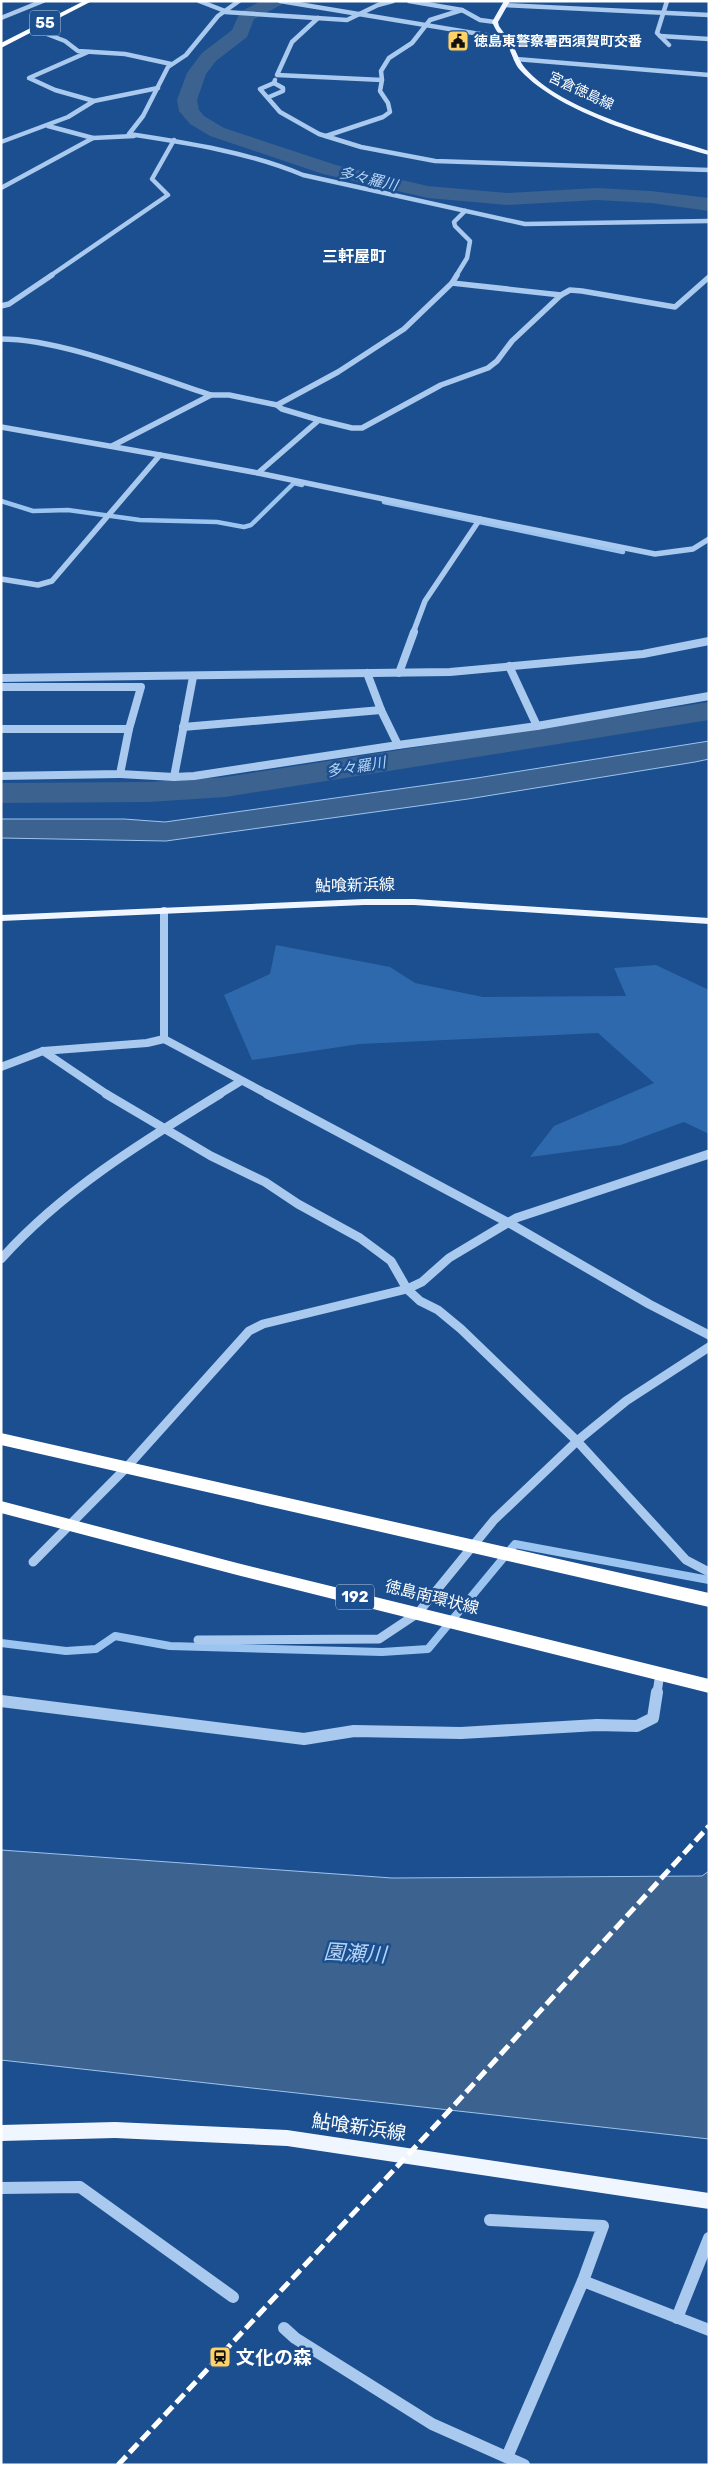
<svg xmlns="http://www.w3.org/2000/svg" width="710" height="2466" font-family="Rubik,'Noto Sans JP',sans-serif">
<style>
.green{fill:#2e69ad}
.water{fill:#3c6290;stroke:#9cc4f0}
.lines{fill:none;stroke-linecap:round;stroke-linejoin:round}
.stream-far1{stroke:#9cc4f0;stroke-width:4.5}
.stream{stroke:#9cc4f0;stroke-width:8}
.river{fill:#3c6290;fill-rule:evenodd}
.minor-far4{stroke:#a9c9ee;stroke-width:4.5}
.minor-far3{stroke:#a9c9ee;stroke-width:5.5}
.minor-far2{stroke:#a9c9ee;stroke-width:8}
.minor-far1{stroke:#a9c9ee;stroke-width:9}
.minor{stroke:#a9c9ee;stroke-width:12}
.major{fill:#f0f6ff;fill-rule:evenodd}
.highway{fill:#fff;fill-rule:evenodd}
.rail{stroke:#fff;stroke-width:5;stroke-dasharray:12 5;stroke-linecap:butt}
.labels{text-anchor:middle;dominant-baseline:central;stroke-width:5;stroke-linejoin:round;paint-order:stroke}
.far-poi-label{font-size:14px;font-weight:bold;fill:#fff;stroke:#1b4f8f;text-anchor:start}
.far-street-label{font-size:14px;fill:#fff;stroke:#1b4f8f}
.shield{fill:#1b4f8f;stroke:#bbcadd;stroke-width:1}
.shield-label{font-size:15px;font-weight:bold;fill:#fff}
.far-water-label{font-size:15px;font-style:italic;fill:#b5d3f5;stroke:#1b4f8f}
.far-quarter-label{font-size:16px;font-weight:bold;fill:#fff;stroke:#1b4f8f}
.street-label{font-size:16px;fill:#fff;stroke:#1b4f8f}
.near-street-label{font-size:19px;fill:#fff;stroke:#1b4f8f}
.near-poi-label{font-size:19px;font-weight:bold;fill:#fff;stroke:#1b4f8f;text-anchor:start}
.near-water-label{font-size:21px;font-style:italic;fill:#b5d3f5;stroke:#1b4f8f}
</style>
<rect width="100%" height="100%" fill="#1b4f8f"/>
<!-- green -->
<polygon class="green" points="276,945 390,967 415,983 483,997 626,996 614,968 656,965 709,990 709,1134 684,1122 621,1145 530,1157 554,1126 654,1083 598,1033 360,1044 252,1060 224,995 270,974"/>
<!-- water -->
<g class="water">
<polygon points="709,741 709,759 695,762 468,799 166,841 1,838 1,819 124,819 165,822 477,778"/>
<polygon points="1,1850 392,1878 702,1876 709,1871 709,2139 1,2060"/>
</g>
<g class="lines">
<!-- stream-far1 -->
<g class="stream-far1">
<polyline points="1,501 33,511 68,510 140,520 217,522 244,527 251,525 294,483 302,485"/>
<polyline points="384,502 623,552"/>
</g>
<!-- stream -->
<polyline class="stream" points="1,1643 66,1651 96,1649 115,1636 170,1646 382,1652 428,1649 515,1544 709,1580"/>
<!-- river -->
<g class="river">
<polygon points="261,1 284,1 281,5 254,19 247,37 216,61 206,74 197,100 199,110 204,116 224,128 336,165 428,186 507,193 597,188 651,191 709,198 709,211 651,203 597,200 507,205 428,198 323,174 210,136 190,124 179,111 177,100 187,73 202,53 232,30 240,12"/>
<polygon points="709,702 709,720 225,797 149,802 1,803 1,783 149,782 225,777"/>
</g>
<!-- minor-far4 -->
<g class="minor-far4">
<polyline points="199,1 225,11"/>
<path d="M239,1L218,16L186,55L168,67L143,116L129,134C188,143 248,152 303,175L525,224L709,221"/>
<polyline points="280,1 504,38"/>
<polyline points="409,1 462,10"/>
<polyline points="667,1 657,33 669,45"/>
<polyline points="505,5 709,15"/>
<polyline points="225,12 347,20 378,5 393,1"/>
<polyline points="1,18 43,1"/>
<polyline points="318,18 292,42 277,75 382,80 381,71 389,58 412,43 430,20 462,10 480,20 495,22"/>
<polyline points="34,29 65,41 78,51 125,54 171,64"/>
<polyline points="660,36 709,39"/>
<polyline points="88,52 29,78 55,90 94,101"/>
<polyline points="516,59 709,75"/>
<polyline points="274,83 260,89 280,112 319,134 361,147 435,161 709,170"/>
<polyline points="269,97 283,91 283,88 274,83 275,80"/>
<polyline points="48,126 93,138"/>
<polyline points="326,136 383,117 390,112 388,103 380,91 382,80"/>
<polyline points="1,142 68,117 94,101 158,88"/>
<polyline points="1,188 93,138 134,136"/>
<polyline points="50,276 168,195 152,179 174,140"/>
<polyline points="456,276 467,258 470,241 455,226 454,222 465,211"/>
</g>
<!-- minor-far3 -->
<g class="minor-far3">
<polyline points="561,295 570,290 582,291 675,307 709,277"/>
<polyline points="1,306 9,304 52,275"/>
<path d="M1,339C63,339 151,376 211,395L112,446"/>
<polyline points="211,395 229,395 277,405 338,372 404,329 452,283 457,275"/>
<polyline points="319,420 352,428 362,428 441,385 488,368 497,361 512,341 561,295 452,283"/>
<polyline points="1,427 160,455 52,581 38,585 1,579"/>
<polyline points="160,455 258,473 319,420 282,409 277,405"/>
<polyline points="258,473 480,519 425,601 413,633"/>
<polyline points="480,519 655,554 693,549 709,539"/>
</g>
<!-- minor-far2 -->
<g class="minor-far2">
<polyline points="399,673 414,632"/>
<polyline points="1,678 450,672 643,654 709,641"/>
<polyline points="1,687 141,687 129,729 1,729"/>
<polyline points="537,726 709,696"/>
<polyline points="183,727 381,710 367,673"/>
<polyline points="398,745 537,726 509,666"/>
<polyline points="120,774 174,777 193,677"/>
<polyline points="1,776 120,774 129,729"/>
<polyline points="174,777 194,776 398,745 381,710"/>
<polyline points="164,911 164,1039 269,1095"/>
<polyline points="43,1051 108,1095"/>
<polyline points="1,1067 43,1051 147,1043 164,1039"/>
<polyline points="218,1095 241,1081"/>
</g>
<!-- minor-far1 -->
<g class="minor-far1">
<polyline points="106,1094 211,1156 265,1182 298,1204 360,1238 391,1261 407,1289 420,1301 438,1310 461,1329 577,1441 686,1560 709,1572"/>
<polyline points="267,1094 509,1223 649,1304 709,1335"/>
<path d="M1,1259C63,1190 142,1142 220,1094"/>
<polyline points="33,1562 126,1468 249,1331 263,1324 407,1289 422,1282 449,1258 516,1218 709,1154"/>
<polyline points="198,1640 379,1639 418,1613 494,1520 577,1441 626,1401 709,1347"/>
<polyline points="657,1693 660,1673"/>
</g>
<!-- minor -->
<g class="minor">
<polyline points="1,1701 304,1739 354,1731 461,1733 597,1725 637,1726 653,1718 657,1692"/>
<polyline points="1,2188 80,2187 233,2297"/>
<polyline points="490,2220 603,2226 583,2281"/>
<polyline points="677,2318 709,2238"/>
<polyline points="284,2328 295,2338 432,2424 524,2465"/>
<polyline points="507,2457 583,2281 709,2330"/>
</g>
<!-- major -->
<g class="major">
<path d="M504,1H510L498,22L499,26C503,32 508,38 512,44C517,52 519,61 525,68C563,112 654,133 709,151V155C653,139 561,114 521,71C514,64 512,53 507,44C503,38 497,33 494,26L492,22Z"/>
<polygon points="364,899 414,899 709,918 709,924 414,905 364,905 1,921 1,915"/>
<polygon points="115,2122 287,2130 709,2193 709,2209 287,2146 115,2138 1,2141 1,2125"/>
</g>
<!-- highway -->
<g class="highway">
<polygon points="84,1 92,1 1,48 1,43"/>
<polygon points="1,1433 709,1593 709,1607 1,1445"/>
<polygon points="1,1501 237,1563 709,1679 709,1693 237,1575 1,1513"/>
</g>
<!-- rail -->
<polyline class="rail" points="118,2465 448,2112 709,1826"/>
</g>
<!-- icons -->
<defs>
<g id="civic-square" transform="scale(1.125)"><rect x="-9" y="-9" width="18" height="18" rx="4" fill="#ffd166" stroke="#1b4f8f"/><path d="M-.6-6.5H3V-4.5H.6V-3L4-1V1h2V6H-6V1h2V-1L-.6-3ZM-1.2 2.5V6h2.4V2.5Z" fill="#111"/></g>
<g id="station-square" transform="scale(1.125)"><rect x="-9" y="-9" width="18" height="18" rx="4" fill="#ffd166" stroke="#1b4f8f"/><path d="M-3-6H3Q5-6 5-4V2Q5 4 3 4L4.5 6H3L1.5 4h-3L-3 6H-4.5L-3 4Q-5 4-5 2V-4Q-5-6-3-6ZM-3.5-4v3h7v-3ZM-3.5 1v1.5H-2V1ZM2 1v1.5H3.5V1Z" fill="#111"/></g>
</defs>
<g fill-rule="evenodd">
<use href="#civic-square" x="458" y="41"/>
<use href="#station-square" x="220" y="2357"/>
</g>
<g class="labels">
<!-- far-poi labels -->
<g class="far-poi-label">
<text x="474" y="41">徳島東警察署西須賀町交番</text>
</g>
<!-- far-street labels -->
<g class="far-street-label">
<text transform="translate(581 91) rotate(25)">宮倉徳島線</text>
</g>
<!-- shield labels -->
<g class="shield">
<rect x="30" y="10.5" width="30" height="25" rx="4"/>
<rect x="336" y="1584.5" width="38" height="25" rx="4"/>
</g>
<g class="shield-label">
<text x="45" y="23">55</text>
<text x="355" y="1597">192</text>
</g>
<!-- far-water labels -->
<g class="far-water-label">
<text transform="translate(368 179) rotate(13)">多々羅川</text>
<text transform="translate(356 767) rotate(-9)">多々羅川</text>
</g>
<!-- far-quarter labels -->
<g class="far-quarter-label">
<text x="354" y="256">三軒屋町</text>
</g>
<!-- street labels -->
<g class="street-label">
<text transform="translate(355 885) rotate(-1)">鮎喰新浜線</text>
<text transform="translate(432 1597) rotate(14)">徳島南環状線</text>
</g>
<!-- near-street labels -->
<g class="near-street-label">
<text transform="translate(359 2127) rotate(8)">鮎喰新浜線</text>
</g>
<!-- near-poi labels -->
<g class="near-poi-label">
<text x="236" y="2357">文化の森</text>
</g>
<!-- near-water labels -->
<g class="near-water-label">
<text transform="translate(355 1953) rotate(3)">園瀬川</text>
</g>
</g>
<!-- border -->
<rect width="710" height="2466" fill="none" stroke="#ffffff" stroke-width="5"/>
</svg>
